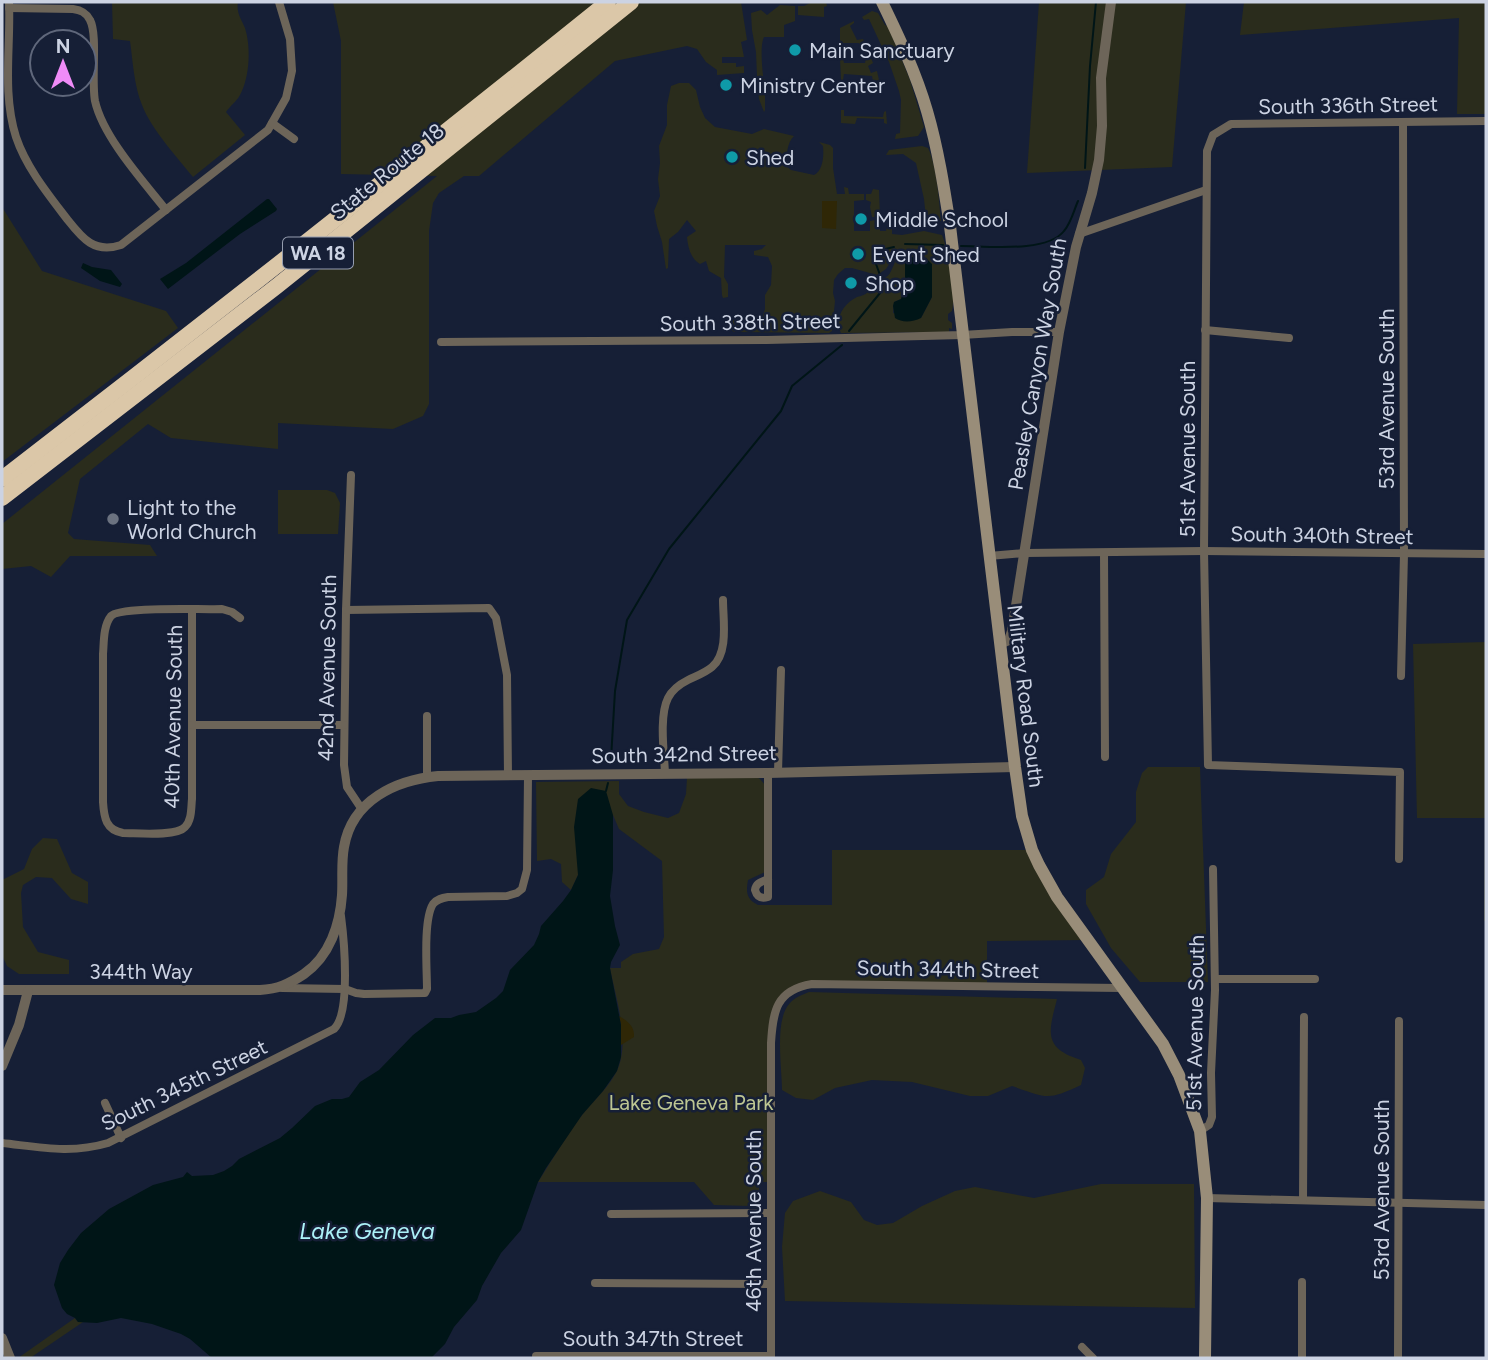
<svg xmlns="http://www.w3.org/2000/svg" width="1488" height="1360" font-family="Figtree,sans-serif">
<style>
.green{fill:#2a2c1c;fill-rule:evenodd}
.sand{fill:#2f2706}
.water{fill:#001517}
.lines{fill:none;stroke-linecap:round;stroke-linejoin:round}
.stream{stroke:#001517;stroke-width:2}
.minor{stroke:#6d6559;stroke-width:8}
.tertiary{stroke:#6d6559;stroke-width:10}
.secondary{stroke:#998d79;stroke-width:12}
.motorway{stroke:#dbc7a8;stroke-width:16}
.culture-dot{fill:#0f9aa8;stroke:#161f36;stroke-width:2.5}
.worship-dot{fill:#6b7280;stroke:#161f36;stroke-width:2.5}
.labels{text-anchor:middle;dominant-baseline:central;stroke-width:5;stroke-linejoin:round;paint-order:stroke}
.shield{fill:#161f36;stroke:#959daf;stroke-width:2}
.shield-label{font-size:19px;font-weight:bold;fill:#ccd3e3}
.poi-label{font-size:21px;fill:#ccd3e3;stroke:#161f36;text-anchor:start}
.street-label{font-size:21px;fill:#ccd3e3;stroke:#161f36}
.park-label{font-size:21px;fill:#bdc692;stroke:#161f36}
.water-label{font-size:23px;font-style:italic;fill:#acf2f8;stroke:#161f36}
</style>
<rect width="100%" height="100%" fill="#161f36"/>
<!-- green -->
<g class="green">
<path d="M112,2H238C236,12 241,19 245,28C251,47 250,77 240,95C237,101 230,106 226,112L245,135L193,177C177,157 151,129 142,105C134,85 133,63 130,41L113,39Z"/>
<polygon points="333,2 741,2 747,40 741,42 744,57 722,57 722,63 736,63 736,67 744,66 744,73 717,75 717,70 706,62 697,49 687,46 615,61 479,176 464,176 439,193 433,203 429,231 429,404 423,416 393,429 278,423 278,449 171,438 148,424 80,479 68,533 74,539 150,545 157,556 70,556 51,577 31,566 2,569 2,524 437,176 341,174 341,41"/>
<polygon points="812,2 826,2 827,6 824,7 824,17 798,15 798,6 804,6"/>
<polygon points="1039,2 1186,2 1172,167 1027,173"/>
<polygon points="1244,2 1486,2 1486,114 1457,114 1459,18 1240,35"/>
<path d="M780,5L795,6V21L784,25V37H764C760,45 762,65 763,75V76H757L756,52L752,30L751,13L761,10L767,15Z"/>
<polygon points="872,11 878,13 885,25 888,26 910,80 924,127 918,136 895,139 896,134 900,133 901,100 899,91 889,62 869,19 864,20 862,17"/>
<polygon points="854,21 854,23 850,26 857,40 863,39 866,47 861,49 859,43 842,43 842,49 840,49 840,28"/>
<polygon points="840,58 843,58 844,63 865,63 866,58 871,58 873,63 868,66 871,73 877,71 879,80 873,81 872,76 844,74 843,80 841,80"/>
<polygon points="757,79 765,79 765,110 764,112 759,99"/>
<path d="M679,83H689L696,90L700,107L705,118L715,127L752,134L764,129L794,136C787,142 786,157 786,166L791,170L814,175C823,171 824,156 823,146L819,142L830,145L833,148V168L837,194H845L844,187L848,188L849,194H864V200L854,201V231H870V221L880,219V231H886L887,227H892V234L902,235L924,231L942,235C949,252 956,293 952,311L948,314V320L952,323V329L949,328V332L841,333C834,319 843,304 857,297C861,296 865,295 868,292H877L879,280C890,278 891,271 895,262L893,258L886,269L877,275L852,268H845L838,274L834,280L833,293L835,301L832,331L829,333L734,332L729,328V321L733,317L763,315L765,309V295L771,285L772,266L768,257L754,255V251L762,249L766,245H725L724,277L728,284V297L723,298L722,295L721,278L709,271L706,261L700,264C691,259 688,248 687,237L696,231L687,220L678,232L669,239L668,268L666,269L662,242L657,226L654,211L660,196L658,179L660,163L659,146L667,125V105L671,86ZM914,257L932,297L921,318L893,313L894,302L901,299L905,288V261L906,259Z"/>
<polygon points="841,110 844,110 844,116 883,117 884,112 886,111 887,124 884,123 884,119 857,118 855,124 841,123"/>
<path d="M922,146L928,148C937,166 939,201 941,221L930,222L926,218L924,199L916,163L903,154L886,155L889,150Z"/>
<polygon points="873,189 879,190 880,217 872,217 870,207 871,202 866,200 866,194 871,194"/>
<polygon points="2,207 42,271 166,311 178,328 2,462"/>
<polygon points="278,490 327,490 335,493 340,503 338,534 278,534"/>
<polygon points="1486,642 1486,920 1484,921 1485,818 1417,818 1413,644"/>
<polygon points="1148,767 1200,767 1208,982 1140,982 1111,948 1086,904 1086,890 1104,877 1111,854 1136,822 1136,792 1142,773"/>
<path d="M753,775L760,779L765,785V872L748,880C746,892 746,899 758,905H832V850H1032L1086,940L987,941V987L812,984L786,993L773,1020L771,1182H752L759,1188V1197L751,1206L714,1205L694,1182H538C552,1160 566,1136 582,1115C596,1097 617,1081 621,1058C627,1030 615,995 610,968H621V962L633,954L659,949L664,937L662,861L619,829L613,815L578,866V875L571,890L562,882L561,864L551,859L537,861L536,782L619,781V794L628,806L644,812L668,818L679,813L686,794L687,778Z"/>
<polygon points="43,838 57,839 72,873 88,882 88,904 71,899 52,878 36,877 23,885 21,893 23,927 38,952 69,960 69,974 19,974 7,966 2,955 2,880 24,869 32,849"/>
<path d="M809,992L1057,999C1049,1031 1042,1048 1081,1060L1085,1068L1081,1085C1047,1101 1047,1098 1012,1086L988,1096H970L912,1082L872,1080L835,1088L813,1100L796,1098L782,1090C782,1068 774,1019 790,1003C795,997 802,995 809,992Z"/>
<polygon points="1101,1184 1194,1184 1195,1308 785,1301 782,1247 785,1213 793,1201 820,1191 851,1202 864,1220 877,1225 893,1223 922,1206 955,1191 975,1187 1034,1198"/>
<polygon points="75,1318 78,1322 83,1322 30,1358 18,1358"/>
</g>
<!-- sand -->
<g class="sand">
<polygon points="822,201 837,201 836,229 822,228"/>
<path d="M619,1016C628,1021 635,1027 634,1037L621,1045V1025Z"/>
</g>
<!-- water -->
<g class="water">
<polygon points="267,199 269,199 277,209 276,211 240,234 168,289 160,279 186,263"/>
<path d="M914,257L926,258L932,264V297L921,318C913,322 902,323 895,318L893,306L894,302L901,299L905,288V261L907,258Z"/>
<polygon points="83,263 92,267 111,270 122,284 120,287 100,281 81,268"/>
<polygon points="591,788 606,791 613,815 613,870 610,896 615,926 620,945 611,962 610,968 621,1025 621,1057 617,1071 603,1091 582,1115 546,1168 538,1182 521,1230 501,1253 482,1286 477,1300 454,1327 445,1344 431,1358 212,1358 190,1339 181,1334 152,1324 121,1318 97,1323 78,1322 75,1318 67,1314 62,1308 54,1285 60,1263 68,1250 81,1233 109,1209 153,1185 183,1177 187,1172 192,1176 213,1175 224,1171 232,1166 239,1159 280,1138 292,1128 315,1106 332,1099 342,1099 349,1097 360,1082 379,1070 413,1035 435,1018 451,1018 459,1015 476,1012 496,998 503,991 510,970 534,945 539,934 541,926 563,901 571,890 578,875 574,827 578,799"/>
</g>
<g class="lines">
<!-- stream -->
<g class="stream">
<polyline points="1085,168 1090,66 1096,2"/>
<polyline points="905,244 943,245"/>
<path d="M961,246C987,246 1047,253 1064,231C1071,223 1074,210 1078,201"/>
<polyline points="880,275 876,264 876,255 885,249 894,247"/>
<polyline points="849,331 880,293 883,283"/>
<polyline points="611,759 615,691 627,620 669,549 781,411 792,386 842,345"/>
<polyline points="606,791 608,783"/>
</g>
<!-- minor -->
<g class="minor">
<path d="M9,2C11,46 2,93 16,137C26,167 48,194 67,219C82,238 94,254 121,245L268,130L286,98L292,71L290,39L279,2"/>
<path d="M9,8L73,9C80,10 86,12 90,20C98,35 91,80 95,101C103,137 143,181 166,210"/>
<polyline points="272,123 294,139"/>
<polyline points="1079,234 1206,190"/>
<polyline points="1205,330 1289,338"/>
<polyline points="441,342 767,340 962,335 1012,332 1059,332"/>
<polyline points="351,475 346,610 344,765 347,787 361,808"/>
<polyline points="1104,553 1105,757"/>
<polyline points="989,556 1025,553 1204,551 1486,554"/>
<path d="M192,610V799C191,808 192,820 185,827C176,837 137,833 123,833C106,830 104,818 103,802V654C104,643 103,626 111,616C120,606 203,610 222,609L232,612L240,618"/>
<polyline points="346,610 489,608 496,618 507,675 508,776"/>
<polyline points="1401,676 1404,554 1403,122"/>
<polyline points="427,716 427,777"/>
<polyline points="192,725 344,725"/>
<polyline points="778,772 781,670"/>
<path d="M665,773C664,752 659,716 668,698C672,690 680,684 688,680C696,676 705,673 712,667C729,653 723,620 723,600"/>
<polyline points="1399,859 1400,772 1208,765 1204,551 1207,151 1213,135 1231,124 1486,121"/>
<path d="M768,879C761,882 756,883 755,890C757,897 761,899 768,897V773"/>
<polyline points="1215,979 1315,979"/>
<path d="M282,988L345,989L356,993L364,994L425,993L427,989C427,970 423,920 433,904C437,899 442,898 448,897L507,896L517,893L522,889L527,870L528,776"/>
<polyline points="105,1103 121,1138"/>
<polyline points="1200,1131 1209,1125 1212,1117 1211,1073 1215,990 1213,869"/>
<path d="M2,1143C39,1147 71,1154 108,1143L334,1029C351,1013 344,939 341,916"/>
<polyline points="1207,1198 1486,1205"/>
<polyline points="1303,1200 1304,1017"/>
<polyline points="611,1214 770,1213"/>
<polyline points="1302,1282 1302,1358"/>
<polyline points="595,1283 770,1284"/>
<polyline points="1082,1347 1093,1358"/>
<polyline points="536,1356 771,1356"/>
<path d="M771,1358V1043C773,1011 776,990 812,984L1121,988"/>
<polyline points="1398,1358 1399,1021"/>
</g>
<!-- tertiary -->
<g class="tertiary">
<polyline points="1000,644 1009,640 1012,631 1059,332 1076,247 1092,193 1099,160 1102,126 1101,78 1111,2"/>
<path d="M2,990H260C278,989 289,984 304,974C330,956 340,924 342,895C343,879 341,863 344,847C352,800 396,780 438,776L768,773L1015,767"/>
<polyline points="2,1066 19,1025 28,991"/>
<polyline points="2,1338 10,1358"/>
</g>
<!-- secondary -->
<path class="secondary" d="M882,2C899,37 916,73 927,111C938,149 944,187 950,226L1015,767L1022,816L1032,850L1039,865L1057,897L1163,1044L1179,1075L1200,1131L1207,1198L1205,1358"/>
<!-- motorway -->
<g class="motorway">
<path d="M2,479C206,322 408,163 608,2"/>
<polyline points="2,498 277,286 631,2"/>
</g>
</g>
<!-- markers -->
<g class="culture-dot">
<circle cx="795" cy="50" r="7"/>
<circle cx="726" cy="85" r="7"/>
<circle cx="732" cy="157" r="7"/>
<circle cx="861" cy="219" r="7"/>
<circle cx="858" cy="254" r="7"/>
<circle cx="851" cy="283" r="7"/>
</g>
<circle class="worship-dot" cx="113" cy="519" r="7"/>
<g class="labels">
<!-- shield labels -->
<rect class="shield" x="283" y="237.5" width="70" height="31" rx="5"/>
<g class="shield-label">
<text x="318" y="253">WA 18</text>
</g>
<!-- poi labels -->
<g class="poi-label">
<text x="809" y="50">Main Sanctuary</text>
<text x="740" y="85">Ministry Center</text>
<text x="746" y="157">Shed</text>
<text x="875" y="219">Middle School</text>
<text x="872" y="254">Event Shed</text>
<text x="865" y="283">Shop</text>
<text x="127" y="507">Light to the<tspan x="127" dy="24">World Church</tspan></text>
</g>
<!-- street labels -->
<g class="street-label">
<text transform="translate(1348 105) rotate(-1)">South 336th Street</text>
<text transform="translate(387 171) rotate(-39)">State Route 18</text>
<text transform="translate(750 322) rotate(-1)">South 338th Street</text>
<text transform="translate(1037 364) rotate(-80)">Peasley Canyon Way South</text>
<text transform="translate(1386 399) rotate(-90)">53rd Avenue South</text>
<text transform="translate(1187 449) rotate(-90)">51st Avenue South</text>
<text transform="translate(1322 535) rotate(1)">South 340th Street</text>
<text transform="translate(327 668) rotate(-89)">42nd Avenue South</text>
<text transform="translate(1026 696) rotate(83)">Military Road South</text>
<text transform="translate(173 717) rotate(-89)">40th Avenue South</text>
<text transform="translate(684 754) rotate(-1)">South 342nd Street</text>
<text transform="translate(948 969) rotate(1)">South 344th Street</text>
<text x="141" y="971">344th Way</text>
<text transform="translate(1195 1023) rotate(-89)">51st Avenue South</text>
<text transform="translate(184 1085) rotate(-26)">South 345th Street</text>
<text transform="translate(1381 1190) rotate(-90)">53rd Avenue South</text>
<text transform="translate(753 1221) rotate(-90)">46th Avenue South</text>
<text x="653" y="1338">South 347th Street</text>
</g>
<!-- park labels -->
<g class="park-label">
<text x="691" y="1102">Lake Geneva Park</text>
</g>
<!-- water labels -->
<g class="water-label">
<text x="367" y="1231">Lake Geneva</text>
</g>
</g>
<!-- border -->
<rect width="1488" height="1360" fill="none" stroke="#ccd3e3" stroke-width="7"/>
<!-- north arrow -->
<g transform="translate(63 63)"><circle r="33" fill="#161f36" stroke="#5f677b" stroke-width="2"/>
<path d="M0-5L12 26L0 18L-12 26Z" fill="#ef8bf7"/>
<text y="-10" font-size="19" font-weight="bold" text-anchor="middle" fill="#ccd3e3">N</text>
</g>
</svg>
